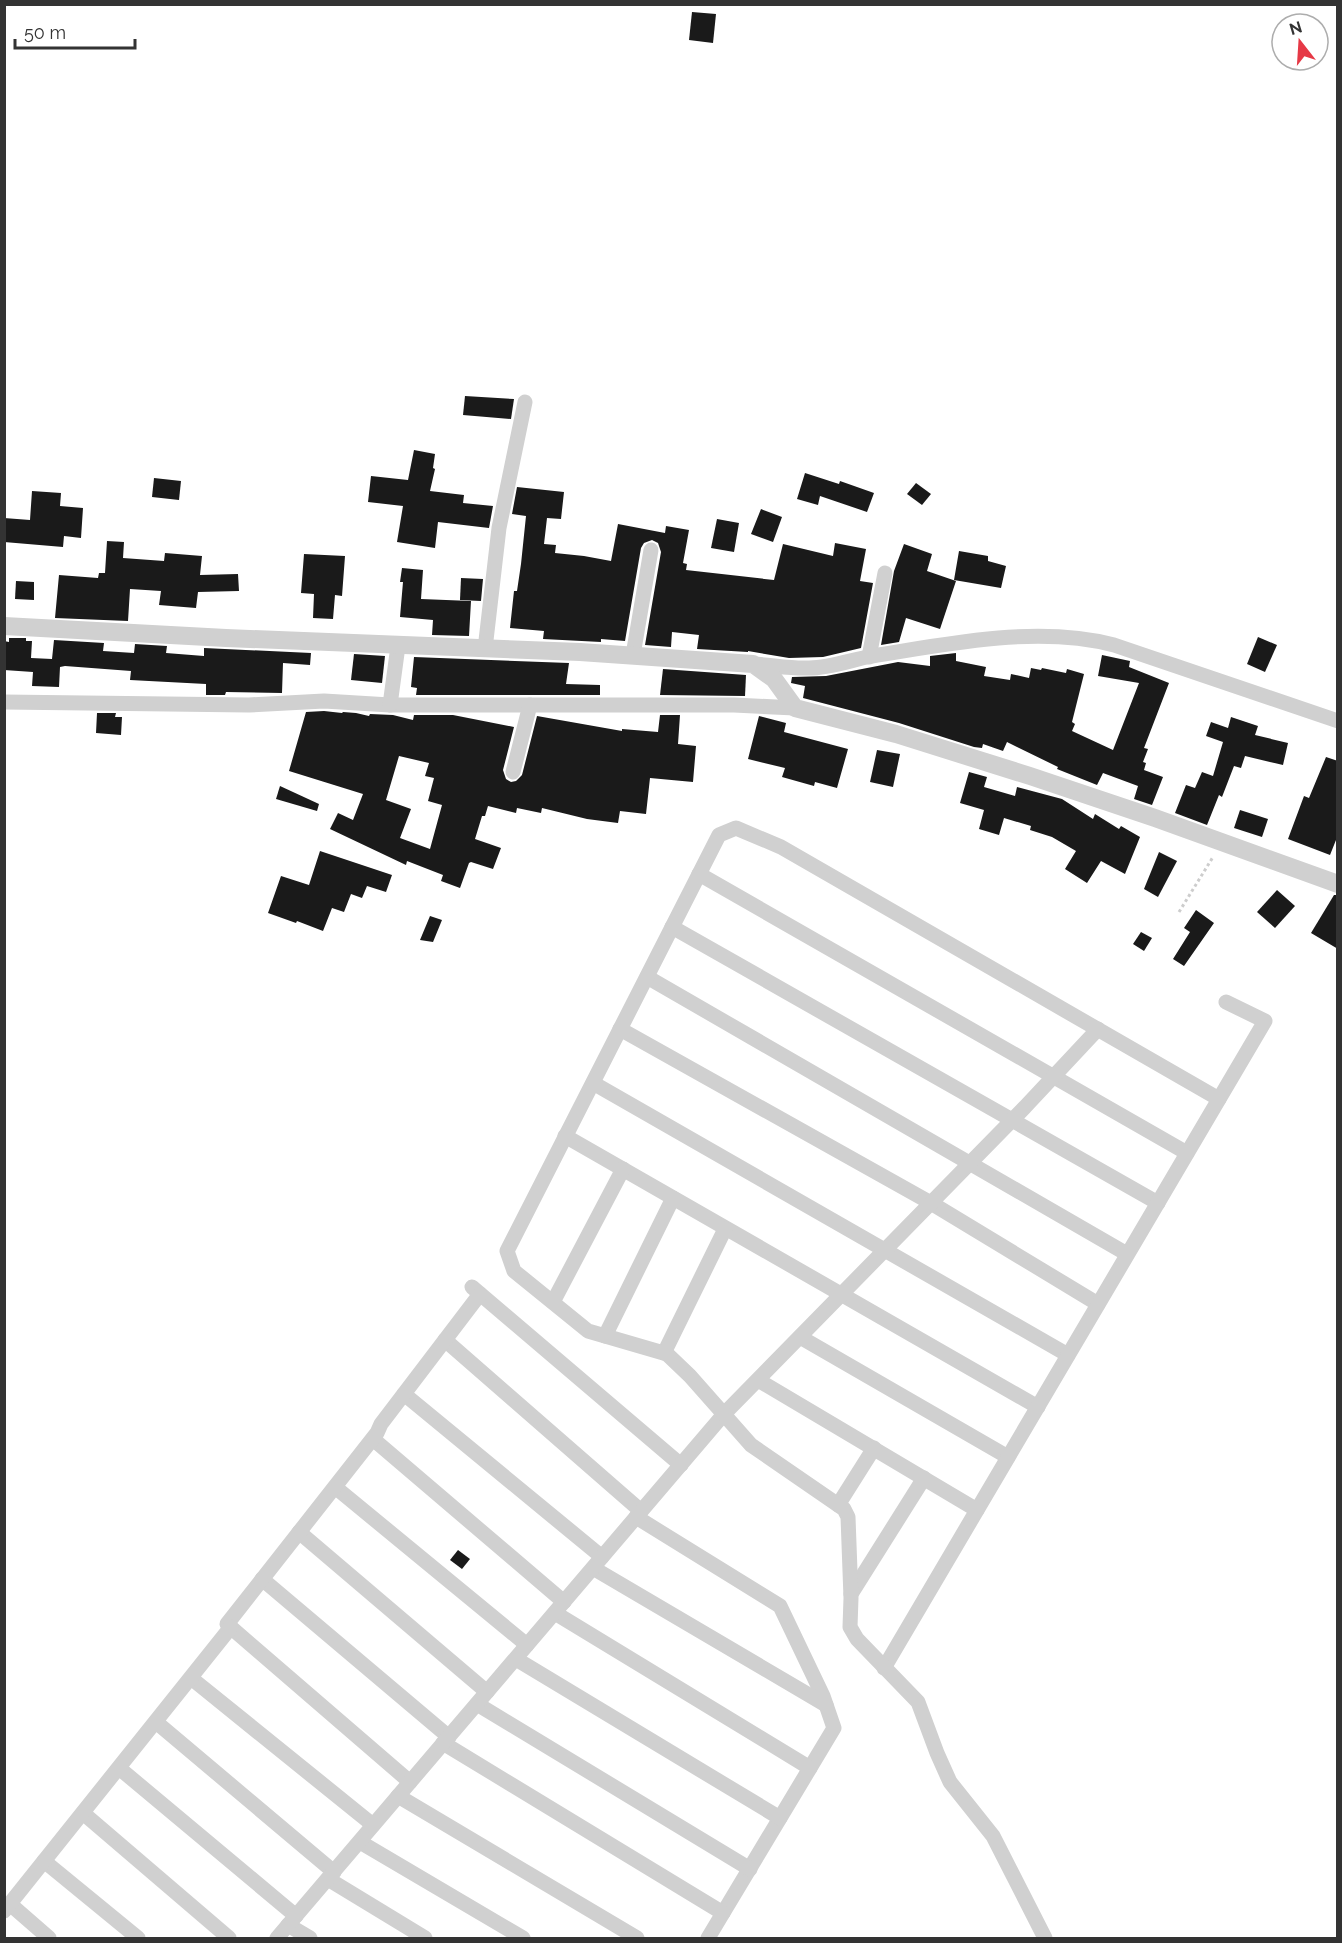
<svg xmlns="http://www.w3.org/2000/svg" width="1342" height="1943" font-family="Raleway,sans-serif">
<style>
.building{fill:#1a1a1a;fill-rule:evenodd}
.lines{fill:none;stroke-linecap:round;stroke-linejoin:round}
.path{stroke:#cdcdcd;stroke-width:3;stroke-dasharray:3 3;stroke-linecap:butt}
.minor{stroke:#d0d0d0;stroke-width:15}
.tertiary{stroke:#d0d0d0;stroke-width:18}
</style>
<rect width="100%" height="100%" fill="#fff"/>
<!-- building -->
<g class="building">
<polygon points="692,12 716,14 713,43 689,40"/>
<polygon points="465,396 514,399 511,419 463,415"/>
<polygon points="414,450 435,454 433,468 435,469 430,491 464,495 463,503 493,506 489,528 438,522 435,548 397,542 403,506 368,502 371,476 408,480"/>
<polygon points="805,473 839,484 840,481 874,493 867,512 820,496 818,505 797,499"/>
<polygon points="154,478 181,481 179,500 152,497"/>
<polygon points="916,483 931,494 922,505 907,494"/>
<polygon points="517,487 564,492 561,519 547,518 544,544 556,545 555,553 584,556 611,561 618,524 665,533 666,526 689,530 683,563 687,564 686,570 774,580 783,544 833,556 835,543 866,549 860,581 873,583 861,648 823,657 789,658 748,651 748,652 697,649 699,635 672,632 671,647 645,645 661,552 658,543 652,540 644,543 641,548 625,641 601,639 601,642 543,639 544,631 510,628 514,591 517,591 521,564 526,516 512,514"/>
<polygon points="32,491 61,493 60,506 83,508 81,538 64,536 63,547 4,542 4,518 30,520"/>
<polygon points="761,509 782,517 773,542 751,534"/>
<polygon points="717,519 739,523 734,552 711,548"/>
<polygon points="107,541 124,542 123,558 164,561 165,553 202,556 200,575 238,574 239,591 198,592 196,608 159,605 161,591 130,589 128,621 55,618 59,575 98,578 99,573 105,573"/>
<polygon points="904,544 932,554 927,571 956,581 940,629 906,618 899,642 881,645 894,571"/>
<polygon points="959,551 988,556 988,561 1006,566 1001,588 954,580"/>
<polygon points="304,554 345,556 342,596 335,595 333,619 313,618 314,594 301,593"/>
<polygon points="402,568 423,570 421,599 471,601 469,636 432,635 433,620 400,617 403,582 400,582"/>
<polygon points="461,578 483,579 481,601 460,600"/>
<polygon points="16,581 34,582 34,600 15,599"/>
<polygon points="1258,637 1277,645 1265,672 1247,664"/>
<polygon points="9,638 26,638 26,641 32,641 31,658 52,659 54,640 104,643 103,651 134,653 135,644 167,646 166,653 204,656 204,648 311,653 310,665 283,663 282,693 226,692 225,695 206,695 206,684 130,680 131,671 65,666 60,667 59,687 32,686 33,672 4,670 4,641 9,642"/>
<polygon points="956,653 956,661 986,667 984,676 1010,680 1011,674 1029,678 1031,668 1041,670 1042,668 1066,673 1067,669 1084,674 1072,722 1075,724 1072,731 1113,750 1139,683 1098,676 1102,655 1130,661 1129,667 1169,683 1144,748 1148,749 1143,762 1146,763 1144,770 1163,777 1152,805 1134,799 1138,786 1103,773 1097,785 1057,769 1058,767 1007,742 1003,751 983,744 982,748 974,747 899,723 803,698 805,686 791,683 792,677 826,676 898,662 930,666 930,656"/>
<polygon points="354,654 385,656 382,683 351,680"/>
<polygon points="414,657 569,663 566,684 600,685 600,695 416,695 417,688 411,687"/>
<polygon points="663,669 746,675 745,696 660,695"/>
<path d="M324,711L342,713L343,712L356,713L369,716L370,714L393,715L413,720L414,715H453L514,727L503,770L506,779L511,782L516,781L522,775L537,716L622,731V729L658,732L660,715H680L678,744L696,746L693,782L650,778L646,814L620,811L618,823L587,819L542,808L541,813L517,808L516,813L488,806L485,816H482L475,839L501,848L493,869L471,862L469,863L460,888L441,881L443,875L407,861L406,865L330,829L338,813L353,820L363,794L289,771L306,712ZM399,756L429,763L425,776L434,778L428,801L442,805L430,849L400,838L411,809L386,800Z"/>
<polygon points="97,713 116,713 115,717 122,717 121,735 96,733"/>
<polygon points="759,716 786,723 784,732 848,749 837,788 815,782 814,786 782,777 785,768 748,759"/>
<polygon points="1231,717 1258,726 1255,735 1288,743 1283,765 1245,756 1241,768 1234,766 1222,797 1219,795 1207,825 1175,813 1186,785 1195,788 1202,772 1213,776 1223,742 1206,736 1211,722 1228,728"/>
<polygon points="877,750 900,754 893,787 870,782"/>
<polygon points="1326,757 1338,761 1338,835 1330,855 1288,839 1304,796 1309,798"/>
<polygon points="969,772 987,777 984,787 1015,796 1017,787 1062,799 1093,819 1095,814 1119,829 1121,826 1140,837 1125,874 1101,861 1087,883 1065,869 1076,851 1052,837 1030,830 1031,826 1004,818 999,835 979,829 984,810 960,803"/>
<polygon points="280,786 319,804 317,811 276,799"/>
<polygon points="1240,810 1268,819 1262,837 1234,828"/>
<polygon points="320,851 392,875 386,892 367,886 362,898 351,894 344,912 332,908 323,931 297,921 296,923 268,913 281,876 309,885"/>
<polygon points="1159,852 1177,861 1158,897 1144,889"/>
<polygon points="1277,890 1295,906 1275,928 1257,912"/>
<polygon points="1334,895 1338,895 1338,949 1311,933"/>
<polygon points="1196,910 1214,923 1184,966 1173,959 1190,932 1184,928"/>
<polygon points="430,916 442,920 433,942 420,940"/>
<polygon points="1141,932 1152,938 1144,951 1133,944"/>
<polygon points="458,1550 470,1559 462,1569 450,1560"/>
</g>
<g class="lines">
<!-- path -->
<polyline class="path" points="1179,912 1213,857"/>
<!-- minor -->
<g class="minor">
<polyline points="485,649 499,528 525,402"/>
<polyline points="633,655 651,550"/>
<polyline points="869,657 885,573"/>
<path d="M753,664C772,665 791,669 809,668C830,668 851,660 872,656C949,644 1037,625 1114,645L1338,721"/>
<polyline points="4,702 249,705 324,701 390,705 734,705 795,708"/>
<polyline points="390,705 398,646"/>
<polyline points="513,772 530,705"/>
<polyline points="699,874 1187,1153"/>
<polyline points="672,927 1158,1203"/>
<polyline points="647,977 1127,1254"/>
<polyline points="620,1029 931,1203 1098,1304"/>
<polyline points="593,1083 1068,1355"/>
<polyline points="565,1136 1038,1407"/>
<polyline points="472,1287 681,1465"/>
<polyline points="553,1302 623,1169"/>
<polyline points="605,1336 673,1198"/>
<polyline points="800,1337 1008,1457"/>
<polyline points="445,1340 641,1511"/>
<polyline points="664,1353 725,1229"/>
<polyline points="758,1380 977,1510"/>
<polyline points="404,1394 602,1557"/>
<polyline points="373,1439 564,1602"/>
<polyline points="335,1487 527,1645"/>
<polyline points="838,1505 874,1448"/>
<polyline points="636,1517 780,1606 823,1696 834,1728 723,1913"/>
<polyline points="299,1532 487,1692"/>
<polyline points="593,1568 826,1705"/>
<polyline points="262,1579 449,1737"/>
<polyline points="851,1594 924,1478"/>
<polyline points="555,1613 810,1768"/>
<polyline points="516,1659 780,1818"/>
<polyline points="884,1668 1265,1021 1226,1002"/>
<polyline points="191,1678 373,1825"/>
<polyline points="477,1704 750,1869"/>
<polyline points="156,1722 334,1872"/>
<polyline points="443,1743 723,1913 708,1938"/>
<polyline points="119,1768 296,1916"/>
<polyline points="410,1782 227,1624 377,1433 381,1424 480,1294"/>
<polyline points="398,1796 637,1938"/>
<polyline points="83,1813 229,1938"/>
<polyline points="360,1842 523,1938"/>
<polyline points="44,1861 138,1938"/>
<polyline points="328,1879 425,1938"/>
<polyline points="10,1904 49,1938"/>
<polyline points="4,1911 231,1627"/>
<polyline points="288,1925 310,1938"/>
<polyline points="277,1938 724,1414 1025,1107 1098,1029"/>
<polyline points="1045,1938 993,1836 950,1782 937,1753 918,1702 857,1639 850,1627 851,1598 848,1517 844,1509 751,1445 690,1376 667,1354 588,1331 514,1271 507,1251 719,835 736,828 781,847 1219,1099"/>
</g>
<!-- tertiary -->
<polyline class="tertiary" points="4,626 226,638 580,652 753,664 774,679 795,708 896,734 1030,776 1155,818 1338,884"/>
</g>
<!-- border -->
<rect width="1342" height="1943" fill="none" stroke="#333333" stroke-width="12"/>
<!-- north arrow -->
<g transform="translate(1300 42) rotate(343)"><circle r="28" fill="#ffffff" stroke="#adadad" stroke-width="1.5"/>
<path d="M0-4.5L10 22L0 15L-10 22Z" fill="#e63946"/>
<text y="-9" font-size="16" font-weight="bold" text-anchor="middle" fill="#333333">N</text>
</g>
<!-- scale -->
<path d="M15 39v9h120v-9" fill="none" stroke="#333333" stroke-width="3"/>
<text x="24" y="39" font-size="18" fill="#333333" stroke="#ffffff" stroke-width="4.5" paint-order="stroke">50 m</text>
</svg>
